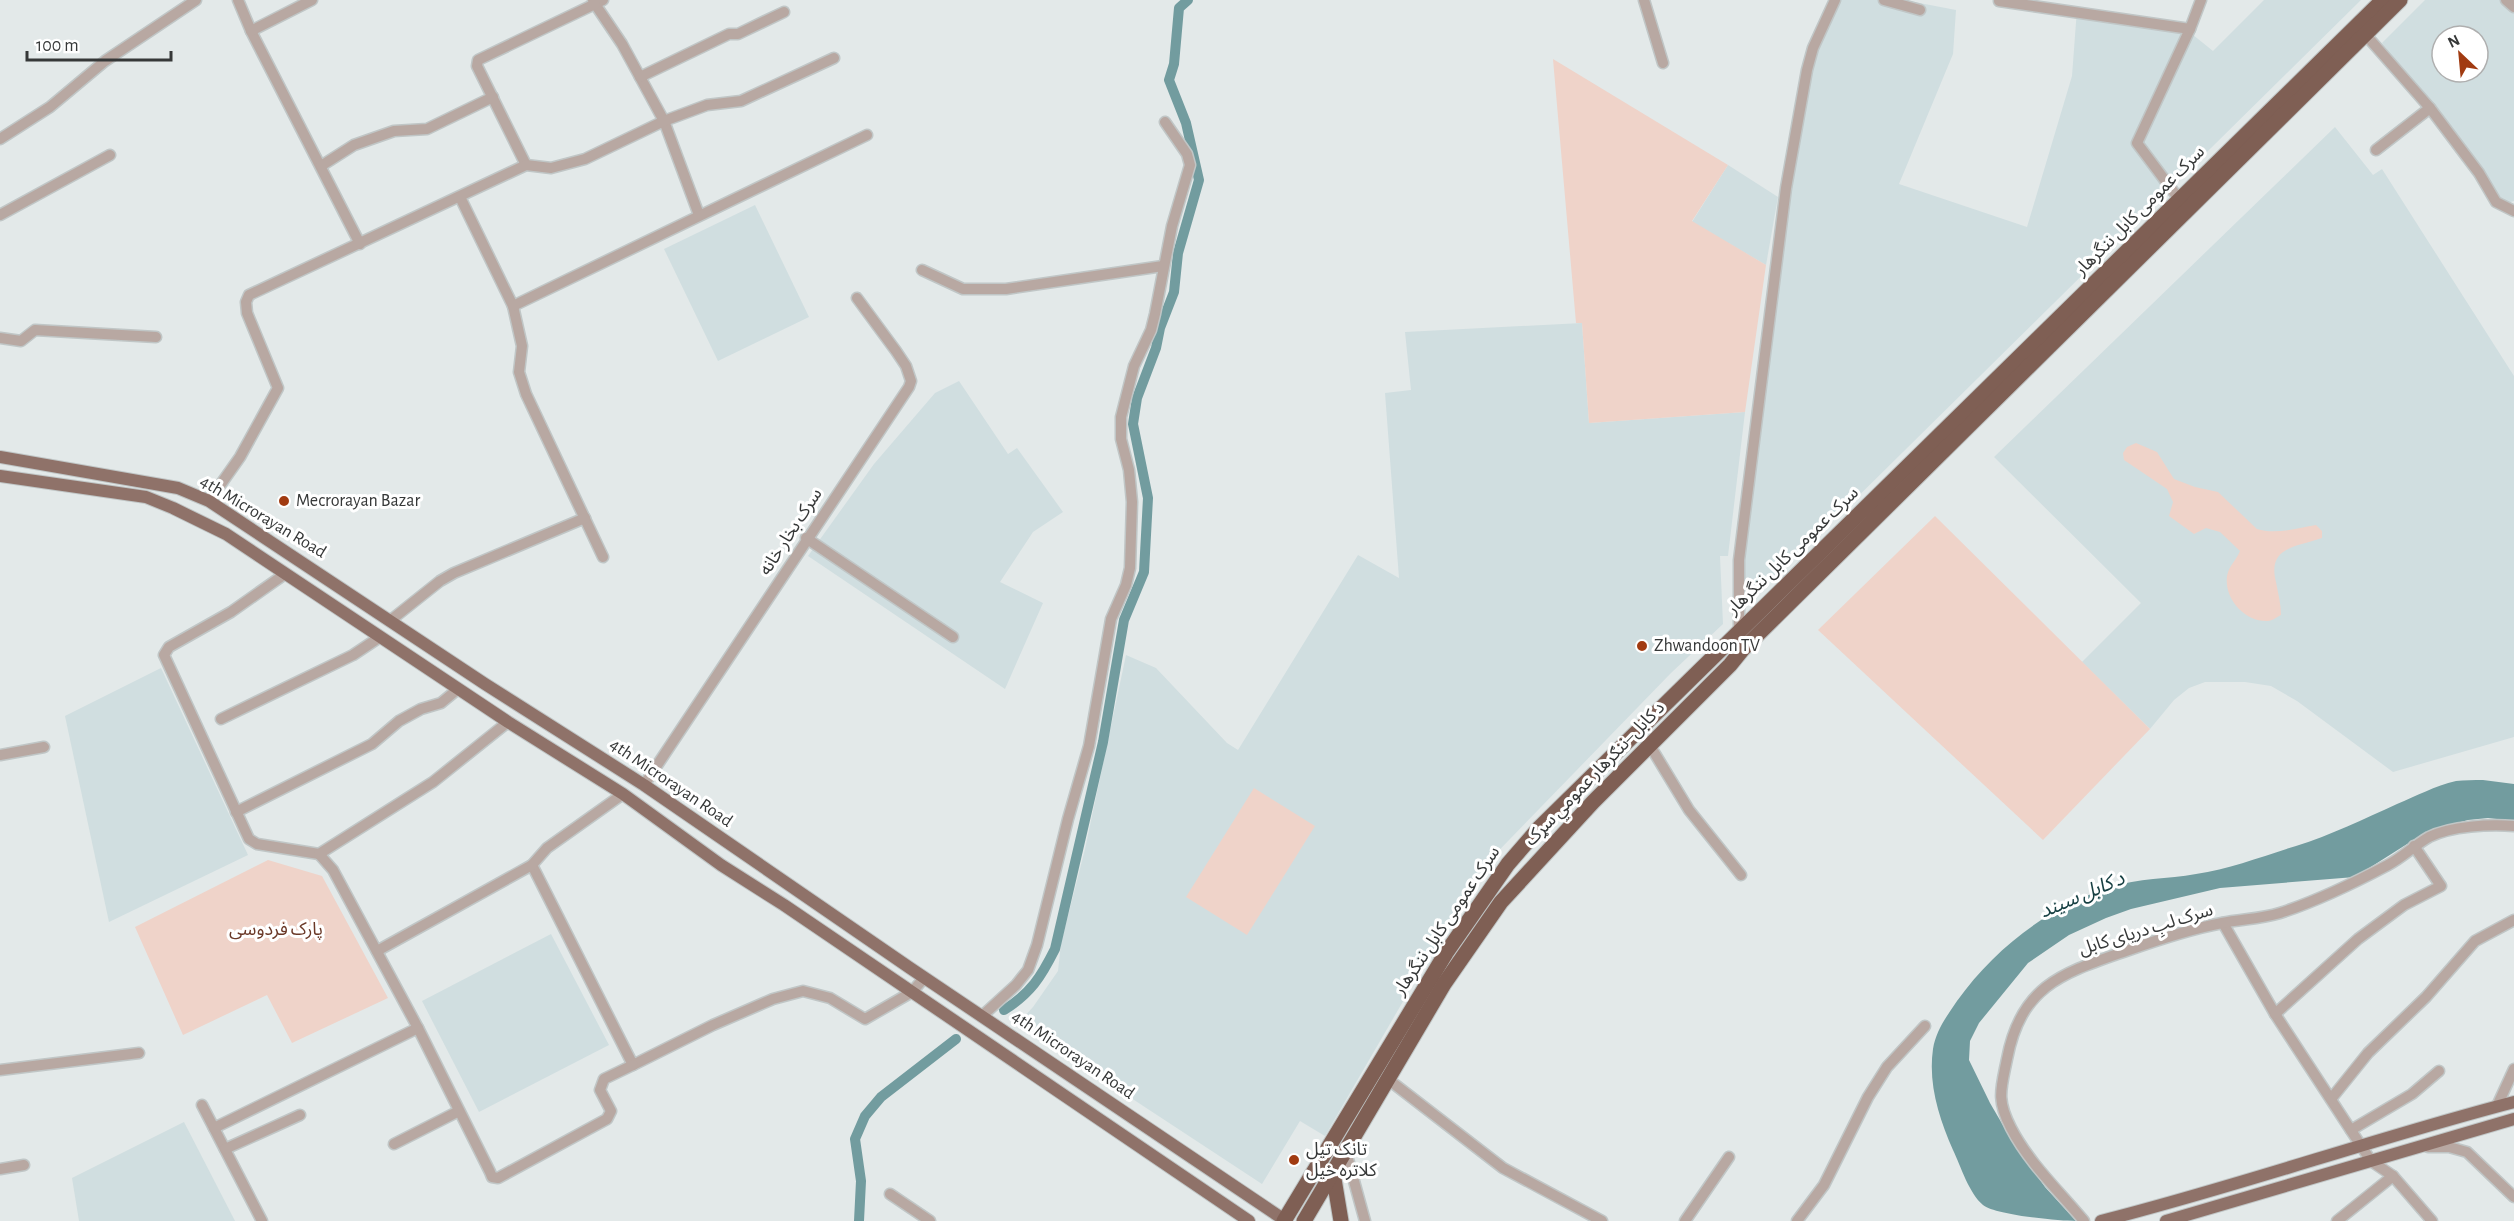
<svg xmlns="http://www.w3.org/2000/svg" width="2514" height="1221" font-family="'Alegreya Sans','Noto Sans Arabic',sans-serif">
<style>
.built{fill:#d0dee0;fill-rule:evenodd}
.green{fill:#efd3c9}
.water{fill:#729c9f}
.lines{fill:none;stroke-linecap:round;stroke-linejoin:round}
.canal{stroke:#729c9f;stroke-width:10}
.minor-casing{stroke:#c0c6c6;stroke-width:13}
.major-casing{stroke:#c0c6c6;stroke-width:14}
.highway-casing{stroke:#c0c6c6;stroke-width:17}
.minor{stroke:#b8a8a2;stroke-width:10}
.major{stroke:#8f7269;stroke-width:12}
.highway{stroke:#7f5f54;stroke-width:15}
.poi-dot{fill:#a13b11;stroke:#fff;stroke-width:2}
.labels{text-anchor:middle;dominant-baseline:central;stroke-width:6;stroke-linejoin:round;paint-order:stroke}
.street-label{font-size:18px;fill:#363838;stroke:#fff}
.poi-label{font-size:18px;fill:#363838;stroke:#fff;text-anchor:start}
.park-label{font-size:18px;fill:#6a3827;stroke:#fff}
.water-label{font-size:20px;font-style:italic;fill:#163f42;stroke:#fff}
</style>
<rect width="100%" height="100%" fill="#e3e9e9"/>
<!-- built -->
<g class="built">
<polygon points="1835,0 1904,0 1956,10 1953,54 1899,184 2027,227 2072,76 2077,9 2177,22 2213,51 2264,0 2361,0 1750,603 1738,602 1803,91"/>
<path d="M2425,0H2514V201L2497,206L2428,102L2382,43ZM2442,36H2478V72H2442Z"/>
<polygon points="2335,127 2373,175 2382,169 2514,376 2514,737 2393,772 2297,701 2271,686 2245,682 2205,682 2189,688 2174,700 2150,729 2082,662 2141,603 1994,457"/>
<polygon points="1728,165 1778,197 1766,265 1692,222"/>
<polygon points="755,205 809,317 718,361 664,249"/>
<polygon points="1582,323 1589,423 1745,412 1728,556 1720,556 1723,624 1671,673 1478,872 1325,1136 1300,1121 1262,1184 1023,1027 1022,1019 1033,1007 1058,971 1061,943 1085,849 1126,655 1156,668 1227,743 1238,750 1358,555 1399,578 1385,393 1411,390 1405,332"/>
<polygon points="959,381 1008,454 1017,448 1063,512 1033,532 1000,582 1043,603 1005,689 808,556 874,464 935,393"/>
<polygon points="161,668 248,855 109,922 65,716"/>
<polygon points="551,934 609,1045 479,1112 422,1001"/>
<polygon points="184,1122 235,1221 79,1221 72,1178"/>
</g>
<!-- green -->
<g class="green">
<polygon points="1553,59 1728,165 1692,221 1766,265 1745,412 1589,423 1582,323 1576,323"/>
<path d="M2136,443L2157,452L2174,479L2195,487L2218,492L2257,529C2275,535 2298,528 2316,525L2322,531V538C2296,547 2267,547 2276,582C2278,593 2281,604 2281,615C2277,617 2272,621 2268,621C2245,622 2224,599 2227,576C2229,565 2236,561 2240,551L2220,532L2206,528L2194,534L2169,516L2173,502L2167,489L2124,460L2123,453L2127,447Z"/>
<polygon points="1935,516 2150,729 2043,840 1818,630"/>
<polygon points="1254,788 1315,826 1247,935 1186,897"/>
<polygon points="268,860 322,876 388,998 292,1043 267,995 183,1035 135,927"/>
</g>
<!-- water -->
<path class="water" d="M2483,780L2514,784V821L2488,818L2468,820L2439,828L2415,839L2355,877L2220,888L2131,909L2106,918L2069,935L2028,963L1979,1023L1970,1041L1969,1060L1990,1103L2011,1139L2045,1187L2076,1221C2059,1221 1995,1215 1983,1205C1969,1193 1961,1167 1953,1150C1939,1118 1928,1084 1933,1049C1936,1030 1947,1016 1957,1001C1995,948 2048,907 2111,887C2138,878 2168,879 2196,874C2230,869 2263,856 2296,846C2331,835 2364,819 2397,804C2416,796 2435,786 2456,781C2464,780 2474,780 2483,780Z"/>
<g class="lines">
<!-- canal -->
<g class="canal">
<path d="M1004,1010C1031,993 1041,977 1055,949L1103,742L1124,620L1144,572L1148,498L1133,424L1137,398L1156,348L1160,328L1174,292L1178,253L1199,180L1186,123L1169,80L1174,64L1179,8L1188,0"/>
<polyline points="859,1221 861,1181 855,1139 865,1116 881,1097 956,1039"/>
</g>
<!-- minor casing -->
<g class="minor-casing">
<g id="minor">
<polyline points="238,0 251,31 360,244"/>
<polyline points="603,0 595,4 622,44 664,121 699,215"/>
<polyline points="1644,0 1663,63"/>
<polyline points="1884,0 1920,10"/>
<polyline points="2506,0 2514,7"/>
<polyline points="1999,1 2190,29"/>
<polyline points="251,31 312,0"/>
<polyline points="2365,34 2430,108 2479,173 2496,202 2514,211"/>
<polyline points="640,77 729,34 738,34 784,12"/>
<polyline points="0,139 50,107 105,61 196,0"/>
<polyline points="2376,150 2430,108"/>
<polyline points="526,165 477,66 478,60 595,4 593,0"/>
<polyline points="321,166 354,145 394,131 427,129 493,97"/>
<polyline points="460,197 513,306 522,346 519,372 526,394 603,557"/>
<polyline points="2179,199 2137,143 2190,29 2201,0"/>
<polyline points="0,215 110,155"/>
<polyline points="922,270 963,289 1006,289 1163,266"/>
<polyline points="513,306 867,135"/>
<polyline points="0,338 21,341 35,330 156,337"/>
<polyline points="209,501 240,457 278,388 247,313 246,302 249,295 526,165 551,168 585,159 664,121 707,105 741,101 834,58"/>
<polyline points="806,538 953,637"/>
<polyline points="285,574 231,612 169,647 164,655 249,839 257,844 319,854"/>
<polyline points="391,620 440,581 454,573 585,518"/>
<polyline points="1739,637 1739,560 1786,188 1807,70 1813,48 1835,0"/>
<polyline points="221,719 353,655 380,637"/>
<polyline points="1649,744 1689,810 1741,875"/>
<polyline points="0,755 44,747"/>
<polyline points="644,785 909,387 911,381 906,366 896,351 857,298"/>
<polyline points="236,812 372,744 399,721 421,709 441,703 458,689"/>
<polyline points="532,865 633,1065 713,1025 773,999 803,991 830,998 865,1019 912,992 924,978"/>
<polyline points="2223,923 2275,1014 2371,1161 2393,1176 2432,1221"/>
<polyline points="377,951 532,865 547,848 623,794"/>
<polyline points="2275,1014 2358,939 2404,905 2441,886 2414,846"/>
<polyline points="982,1016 1016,985 1028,970 1037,945 1068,819 1089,746 1111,619 1126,585 1130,568 1132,502 1129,470 1121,439 1121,417 1134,366 1151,330 1155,314 1172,226 1190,165 1187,154 1165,122"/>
<polyline points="418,1028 490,1172 492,1177 498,1178 607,1119 611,1111 600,1090 604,1079 633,1065"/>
<polyline points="0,1070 139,1053"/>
<polyline points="1389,1080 1503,1168 1602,1221"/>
<polyline points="2331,1099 2368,1053 2426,997 2475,941 2514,920"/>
<polyline points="202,1105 262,1221"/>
<polyline points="2497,1106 2514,1069"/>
<polyline points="214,1128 418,1028 333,870 319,854 433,782 508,722"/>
<polyline points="2351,1130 2412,1094 2439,1071"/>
<polyline points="394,1144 459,1111"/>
<polyline points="2428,1147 2449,1147 2467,1152 2514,1197"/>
<polyline points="225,1149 300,1115"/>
<polyline points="1346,1152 1365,1221"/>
<polyline points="0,1169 24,1165"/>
<polyline points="890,1194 930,1221"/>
<polyline points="1685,1221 1729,1157"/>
<polyline points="1797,1221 1824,1185 1868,1097 1887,1067 1925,1026"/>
<path d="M2084,1221C2059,1191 2029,1163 2011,1128C1996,1099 2001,1089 2007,1059C2021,985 2063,973 2126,951C2157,940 2190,929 2222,923C2242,919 2261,919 2280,913C2317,901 2354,883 2388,865C2403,857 2415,845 2429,837C2451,826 2490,824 2514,826"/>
<polyline points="2337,1221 2393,1176"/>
</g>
</g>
<!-- major casing -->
<g class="major-casing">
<g id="major">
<polyline points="0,457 178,488 209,501 485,684 644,785 910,968 1286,1221"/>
<polyline points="0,476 146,497 173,508 226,534 508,722 623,794 721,865 784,905 1249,1221"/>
<path d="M2101,1221C2240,1186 2375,1138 2514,1102"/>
<polyline points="2166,1221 2514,1119"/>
</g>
</g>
<!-- highway casing -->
<g class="highway-casing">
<g id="highway">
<polyline points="1333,1173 1341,1221"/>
<polyline points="1284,1221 1446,953 1508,864 1540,827 2383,0"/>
<polyline points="1304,1221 1444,984 1501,902 1593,802 1730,665 1743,649 2400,0"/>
</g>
</g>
<!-- minor -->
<use href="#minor" class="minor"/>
<!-- major -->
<use href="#major" class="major"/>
<!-- highway -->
<use href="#highway" class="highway"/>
</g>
<!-- markers -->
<g class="poi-dot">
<circle cx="284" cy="501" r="6"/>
<circle cx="1642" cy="646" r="6"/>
<circle cx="1294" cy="1160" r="6"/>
</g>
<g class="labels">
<!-- street labels -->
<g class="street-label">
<text transform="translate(2140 211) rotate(-45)">سرک عمومی کابل ننگرهار</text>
<text transform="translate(263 517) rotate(31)">4th Microrayan Road</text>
<text transform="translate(791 532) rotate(-57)">سرک بخار خانه</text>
<text transform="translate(1793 551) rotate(-44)">سرک عمومی کابل ننگرهار</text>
<text transform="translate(1595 774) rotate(-46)">د کابل–ننګرهار عمومي سړک</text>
<text transform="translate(671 783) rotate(34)">4th Microrayan Road</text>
<text transform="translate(1447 921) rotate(-56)">سرک عمومی کابل ننگرهار</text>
<text transform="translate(2146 930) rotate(-17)">سرک لبِ دریای کابل</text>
<text transform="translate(1073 1055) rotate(34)">4th Microrayan Road</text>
</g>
<!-- poi labels -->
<g class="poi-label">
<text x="296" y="501">Mecrorayan Bazar</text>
<text x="1654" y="646">Zhwandoon TV</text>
<text x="1306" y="1150">تانک تیل<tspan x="1306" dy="21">کلاتره خیل</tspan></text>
</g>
<!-- park labels -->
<g class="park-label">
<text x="276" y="930">پارک فردوسی</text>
</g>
<!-- water labels -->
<g class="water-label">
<text transform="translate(2082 895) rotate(-23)">د کابل سيند</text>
</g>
</g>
<!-- north arrow -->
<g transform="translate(2460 54) rotate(334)"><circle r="28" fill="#ffffff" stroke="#afafaf" stroke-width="1.5"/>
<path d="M0-4.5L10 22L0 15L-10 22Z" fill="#a13b11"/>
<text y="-9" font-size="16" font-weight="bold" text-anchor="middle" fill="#363838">N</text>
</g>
<!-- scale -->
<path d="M27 51v9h144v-9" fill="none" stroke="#363838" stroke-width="3"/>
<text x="36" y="51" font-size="18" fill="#363838" stroke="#ffffff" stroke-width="4.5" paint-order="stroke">100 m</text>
</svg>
